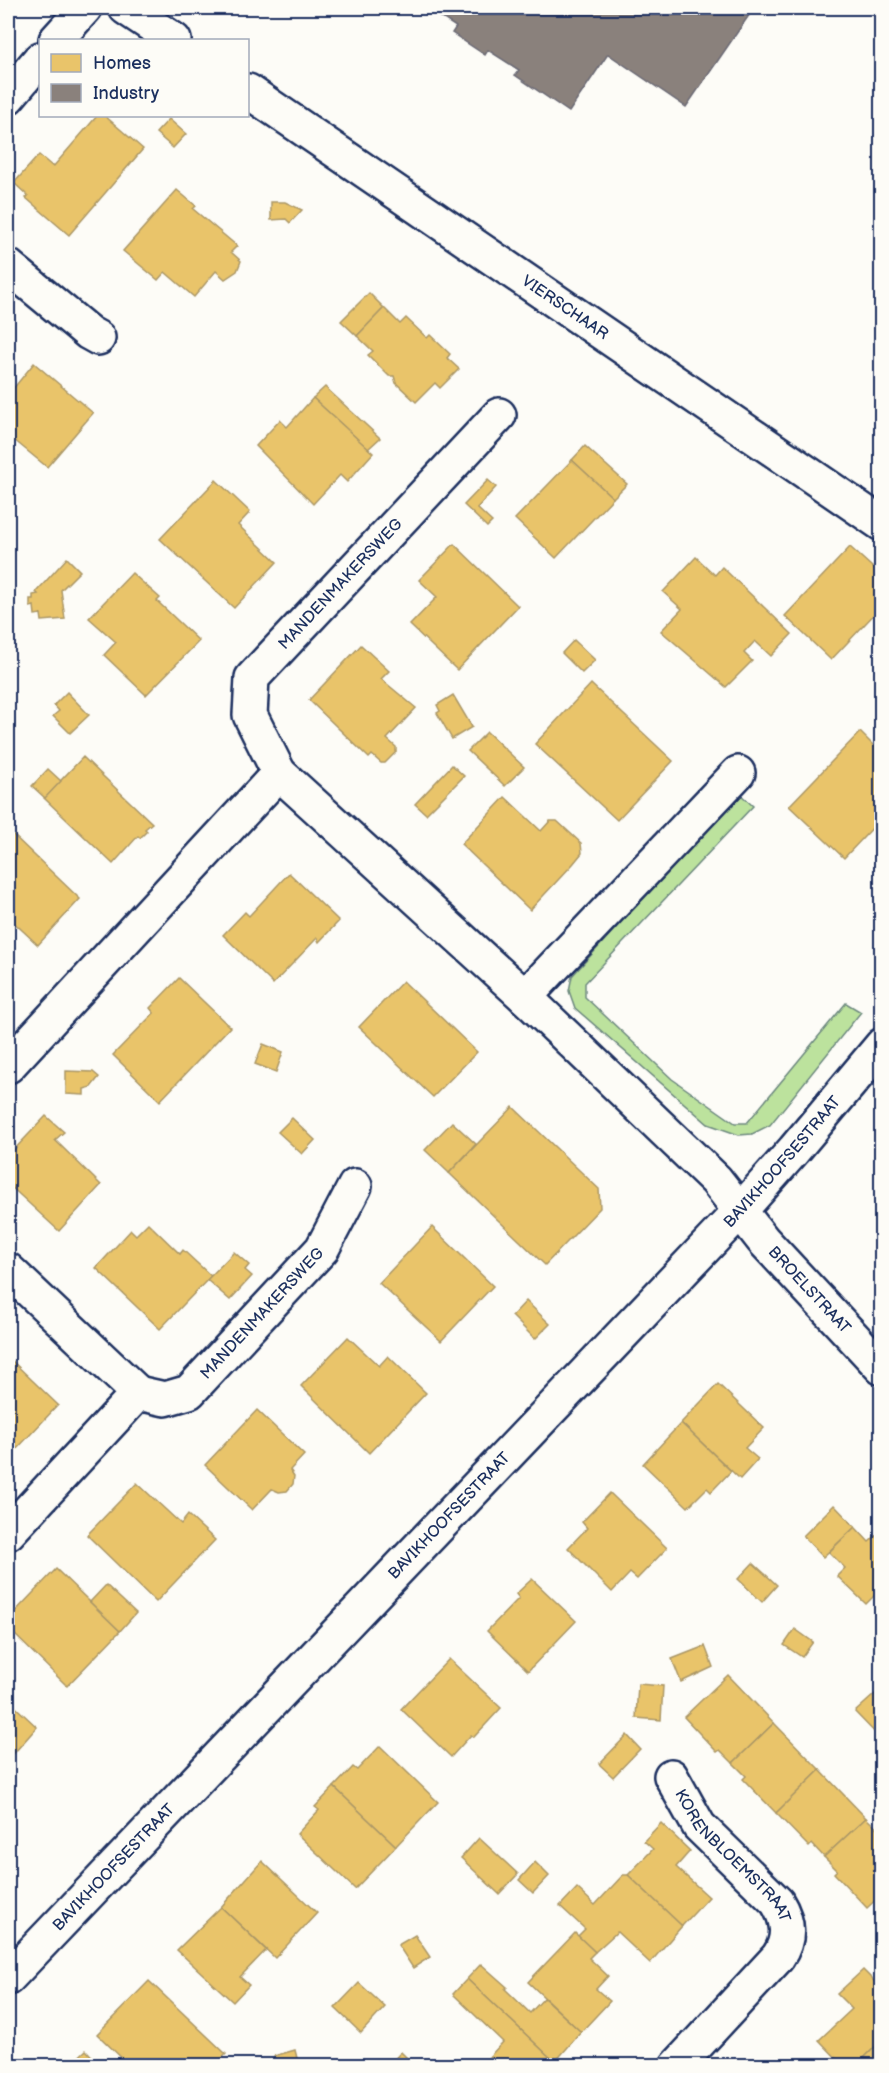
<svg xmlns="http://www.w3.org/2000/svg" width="889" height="2073" font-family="'Balsamiq Sans',sans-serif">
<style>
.green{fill:#bce29d;stroke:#6c887e;stroke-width:1.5}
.homes{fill:#e9c46a;stroke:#ab9766;stroke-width:1.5}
.industry{fill:#8a817c;stroke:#696873;stroke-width:1.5}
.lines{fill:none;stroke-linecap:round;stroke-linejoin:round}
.minor-casing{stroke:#1b2f5e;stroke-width:38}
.minor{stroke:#fdfcf7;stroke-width:33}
.labels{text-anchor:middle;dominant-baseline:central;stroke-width:6;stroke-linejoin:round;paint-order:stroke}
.street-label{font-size:16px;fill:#1b2f5e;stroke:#fdfcf7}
</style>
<rect width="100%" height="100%" fill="#fdfcf7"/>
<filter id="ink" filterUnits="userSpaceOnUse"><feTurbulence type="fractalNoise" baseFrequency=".0167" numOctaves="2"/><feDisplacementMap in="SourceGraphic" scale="12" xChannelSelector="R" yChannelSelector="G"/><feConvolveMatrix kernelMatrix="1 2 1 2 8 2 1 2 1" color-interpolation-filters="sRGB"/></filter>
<g filter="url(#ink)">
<!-- green -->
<polygon class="green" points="739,793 753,806 585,983 585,997 672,1079 735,1123 747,1123 846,1003 861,1012 770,1125 752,1134 739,1135 708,1124 575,1008 569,991 572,976"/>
<!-- homes -->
<g class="homes">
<polygon points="97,116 105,116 143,149 69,235 26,198 28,196 14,183 39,155 53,167"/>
<polygon points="169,119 186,134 173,148 156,133"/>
<polygon points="177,190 196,206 193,209 237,246 231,252 241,261 237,271 225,279 216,271 194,297 165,272 158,280 123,251"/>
<polygon points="271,202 285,202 302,210 290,223 286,219 271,220"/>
<polygon points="369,293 384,308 357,336 341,321"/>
<polygon points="384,308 400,324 406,318 427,338 430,335 450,354 447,358 459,369 440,388 435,383 416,402 396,383 394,376 389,376 368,355 373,351 357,336"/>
<polygon points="34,363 93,413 47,467 8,435 8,395"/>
<polygon points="325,387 380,438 368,449 313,398"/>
<polygon points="313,398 373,453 347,482 340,475 313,504 256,446 280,420 287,427"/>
<polygon points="585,446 627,484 613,498 572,460"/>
<polygon points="572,460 613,498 556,558 515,519"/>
<polygon points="216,480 250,512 238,525 277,562 234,608 160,539"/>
<polygon points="488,480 496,487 477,508 492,522 487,527 464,505"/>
<polygon points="454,544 518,606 457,670 410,625 437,597 419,580"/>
<polygon points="850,547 882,576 882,606 831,660 785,616"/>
<polygon points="696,557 715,575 722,567 792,634 771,656 755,641 744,653 752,661 726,687 661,631 682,609 663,592"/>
<polygon points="67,558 80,571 61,590 65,619 42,621 41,614 35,615 34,606 30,607 30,599 33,599 33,595 38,594 36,592"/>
<polygon points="132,573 160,598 157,601 199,641 146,695 104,655 116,642 89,618"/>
<polygon points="574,640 595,660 582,673 562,653"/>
<polygon points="361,645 389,671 381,679 416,708 387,739 396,747 396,752 385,763 381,763 372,755 369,758 309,700"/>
<polygon points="591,684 673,761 617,820 535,744"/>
<polygon points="67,692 89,715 70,733 53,716 59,711 54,705"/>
<polygon points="453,695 472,727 452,739 437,713 440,711 437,705"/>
<polygon points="487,732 524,767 505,786 468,751"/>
<polygon points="860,732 882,754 882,818 844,858 789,806"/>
<polygon points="83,757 152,823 145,829 147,831 140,838 138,836 113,864 44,798"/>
<polygon points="452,765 464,776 426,814 415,804"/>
<polygon points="48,769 61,781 45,798 32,786"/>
<polygon points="505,797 541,831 550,821 557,821 581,843 582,853 573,864 530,910 461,844"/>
<polygon points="10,832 80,899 38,945 8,917 8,834"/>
<polygon points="289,873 339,921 319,942 317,938 273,984 223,935 245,912 249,916"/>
<polygon points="179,978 230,1027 160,1101 113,1055 154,1013 150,1008"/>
<polygon points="403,981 477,1052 433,1097 359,1027"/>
<polygon points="263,1044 283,1052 276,1072 255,1064"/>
<polygon points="66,1071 93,1072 99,1077 91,1087 84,1089 84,1095 66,1094"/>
<polygon points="513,1107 599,1189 600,1208 545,1265 449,1173"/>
<polygon points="46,1116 64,1132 55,1140 101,1185 59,1231 8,1184 8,1156"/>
<polygon points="292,1118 315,1140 302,1154 278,1132"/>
<polygon points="452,1122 476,1144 449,1173 425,1150"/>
<polygon points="148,1223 180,1254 183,1250 211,1276 160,1329 96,1268 131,1230 136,1235"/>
<polygon points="432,1227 493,1286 441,1341 379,1283"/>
<polygon points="234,1252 249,1265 245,1270 252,1276 230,1300 207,1280"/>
<polygon points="526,1301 550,1324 535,1339 512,1316"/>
<polygon points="348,1337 379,1366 388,1356 426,1393 369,1453 301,1386"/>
<polygon points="8,1357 58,1405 15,1451 8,1444"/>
<polygon points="718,1384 764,1428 745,1448 758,1459 740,1479 681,1423"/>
<polygon points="257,1410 304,1455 290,1470 294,1476 293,1484 287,1491 279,1492 272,1489 252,1510 205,1465"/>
<polygon points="681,1423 731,1471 711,1492 707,1488 688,1507 643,1464"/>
<polygon points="137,1483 181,1524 188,1515 215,1540 156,1602 87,1535"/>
<polygon points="610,1493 667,1548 637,1579 630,1573 612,1592 568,1548 587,1528 582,1522"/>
<polygon points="834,1505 855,1527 823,1557 803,1536"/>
<polygon points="855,1527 869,1542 882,1530 882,1588 866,1604 837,1576 845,1568 829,1552"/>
<polygon points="753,1563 777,1585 762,1602 738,1579"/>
<polygon points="56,1569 120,1631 67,1686 8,1628 8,1619"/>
<polygon points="532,1579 576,1621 528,1671 487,1631 519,1598 516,1594"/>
<polygon points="106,1585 136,1613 120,1631 90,1602"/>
<polygon points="795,1629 813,1642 802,1657 784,1645"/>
<polygon points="705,1646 713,1667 681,1682 672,1659"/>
<polygon points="449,1659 501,1708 474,1737 471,1735 451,1757 401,1709"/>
<polygon points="728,1675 774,1723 733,1763 720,1750 717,1752 684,1717"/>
<polygon points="638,1684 663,1686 661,1720 636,1718"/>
<polygon points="875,1694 882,1701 882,1740 855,1712"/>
<polygon points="8,1700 37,1727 8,1760"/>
<polygon points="774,1723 820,1770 776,1813 743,1779 746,1776 733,1763"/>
<polygon points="627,1735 640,1749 613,1777 599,1764"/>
<polygon points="380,1746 438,1802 396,1846 334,1787 353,1767 357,1770"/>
<polygon points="820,1770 866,1818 824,1857 812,1844 809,1847 776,1813"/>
<polygon points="334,1787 396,1846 355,1889 297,1834 319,1810 315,1807"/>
<polygon points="866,1818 882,1833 882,1894 867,1908 834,1873 837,1870 824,1857"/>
<polygon points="661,1823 690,1851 676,1867 709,1897 682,1926 628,1875 653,1849 644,1841"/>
<polygon points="479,1838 518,1874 499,1894 461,1858"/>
<polygon points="262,1861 317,1913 275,1958 221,1907"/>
<polygon points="535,1862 549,1876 533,1893 519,1880"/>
<polygon points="623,1875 628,1875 682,1926 650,1963 617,1932 595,1952 578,1936 585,1929 560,1906 577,1888 595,1905"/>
<polygon points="221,1907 266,1950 240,1977 249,1985 233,2002 177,1950"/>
<polygon points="575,1933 595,1952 589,1958 608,1976 596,1989 610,2001 581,2032 528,1982"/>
<polygon points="415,1935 430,1957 413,1968 398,1945"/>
<polygon points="481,1964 507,1987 505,1989 530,2013 544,1998 581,2032 555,2062 467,1979"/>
<polygon points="863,1970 880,1987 878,1989 882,1993 882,2040 856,2066 844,2066 819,2040 852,2009 837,1994"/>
<polygon points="467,1979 555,2062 552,2066 500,2066 490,2056 503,2042 453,1994"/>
<polygon points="149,1981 226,2054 215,2066 130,2066 97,2034"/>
<polygon points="359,1983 385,2007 361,2033 335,2008"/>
<polygon points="882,2040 882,2066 856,2066"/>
<polygon points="86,2050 101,2066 68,2066 70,2065"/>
<polygon points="295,2050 299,2066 276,2066 274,2056"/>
<polygon points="401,2052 415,2066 388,2066"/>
<polygon points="490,2056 500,2066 481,2066"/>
</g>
<!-- industry -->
<polygon class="industry" points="427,8 754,8 686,107 608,54 569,112 515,75 519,70 488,50 485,55 452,33 456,27"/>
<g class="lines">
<!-- minor casing -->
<g class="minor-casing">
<g id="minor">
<polyline points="126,8 174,40"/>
<polyline points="56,40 85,8"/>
<path id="s1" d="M248,91L882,524"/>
<polyline points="8,97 40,59"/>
<polyline points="8,266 89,333 98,338"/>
<polyline points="279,773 525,997"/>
<path id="s2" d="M738,773L525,997L716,1180L763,1240L882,1368"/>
<path id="s3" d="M8,1066L279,773L250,715L252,678L499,415"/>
<polyline points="8,1270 138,1393"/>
<path id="s4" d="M8,1533L138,1393L165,1399L189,1392L322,1249L355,1186"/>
<path id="s5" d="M671,1776L699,1826L777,1902C788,1920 791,1938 778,1957L677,2066"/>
<path id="s6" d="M8,1978L740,1211L794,1150L882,1045"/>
</g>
</g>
<!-- minor -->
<use href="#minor" class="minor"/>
</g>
</g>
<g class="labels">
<!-- street labels -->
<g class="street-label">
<text stroke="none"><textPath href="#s1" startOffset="384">VIERSCHAAR</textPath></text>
<text stroke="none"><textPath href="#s3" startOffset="630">MANDENMAKERSWEG</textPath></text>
<text stroke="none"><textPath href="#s6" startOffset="1125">BAVIKHOOFSESTRAAT</textPath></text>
<text stroke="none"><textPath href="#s2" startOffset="718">BROELSTRAAT</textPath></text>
<text stroke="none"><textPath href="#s4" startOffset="351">MANDENMAKERSWEG</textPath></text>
<text stroke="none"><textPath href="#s6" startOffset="639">BAVIKHOOFSESTRAAT</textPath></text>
<text stroke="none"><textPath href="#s5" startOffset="102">KORENBLOEMSTRAAT</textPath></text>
<text stroke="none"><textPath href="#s6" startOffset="153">BAVIKHOOFSESTRAAT</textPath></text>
</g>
</g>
<!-- margin -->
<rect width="889" height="2073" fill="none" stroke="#fdfcf7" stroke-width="30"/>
<rect x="15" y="15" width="859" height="2043" fill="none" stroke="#1b2f5e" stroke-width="2" filter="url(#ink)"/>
<!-- legend -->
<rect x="39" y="39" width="210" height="78" fill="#fdfcf7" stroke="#a3aaba" stroke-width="1.5"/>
<rect x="51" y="54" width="30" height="18" fill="#e9c46a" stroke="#a3aaba" stroke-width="1.5"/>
<text x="93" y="69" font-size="18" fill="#1b2f5e">Homes</text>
<rect x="51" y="84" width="30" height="18" fill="#8a817c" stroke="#a3aaba" stroke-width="1.5"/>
<text x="93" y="99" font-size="18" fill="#1b2f5e">Industry</text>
</svg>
